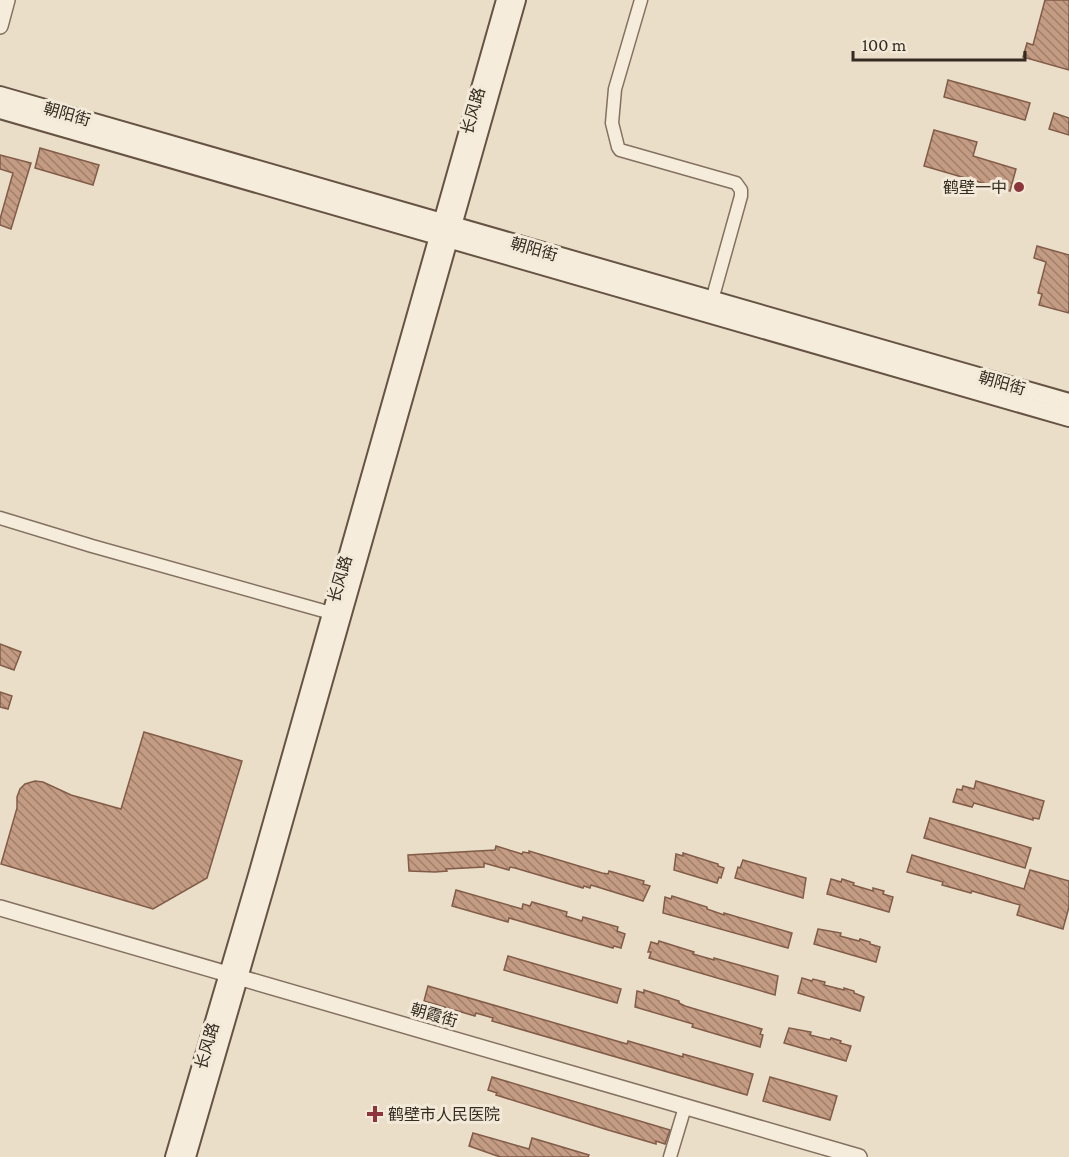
<svg xmlns="http://www.w3.org/2000/svg" width="1069" height="1157" font-family="'Crimson Pro','Noto Sans SC',serif">
<style>
.building{fill:url(#building-back-hatch);stroke:#815c48;stroke-width:1.5}
.lines{fill:none;stroke-linecap:round;stroke-linejoin:round}
.minor-casing{stroke:#847160;stroke-width:15}
.tertiary-casing{stroke:#847160;stroke-width:18}
.secondary-casing{stroke:#665343;stroke-width:20}
.minor{stroke:#f5ecdb;stroke-width:12}
.tertiary{stroke:#f5ecdb;stroke-width:15}
.secondary{stroke:#f5ecdb;stroke-width:16}
.poi-dot{fill:#8c363b;stroke:#f2e9d8;stroke-width:2}
.labels{text-anchor:middle;dominant-baseline:central;stroke-width:6;stroke-linejoin:round;paint-order:stroke}
.street-label{font-size:16px;fill:#362b21;stroke:#f2e9d8}
.poi-label{font-size:16px;fill:#362b21;stroke:#f2e9d8;text-anchor:end}
</style>
<defs>
<pattern id="building-back-hatch" width="6" height="6" patternUnits="userSpaceOnUse" patternTransform="scale(1.5)"><rect width="6" height="6" fill="#c49b83"/><path d="M-1 5l2 2M0 0l6 6M5-1l2 2" fill="none" stroke="#a07f6b"/></pattern>
</defs>
<rect width="100%" height="100%" fill="#eadec9"/>
<!-- building -->
<g class="building">
<polygon points="1045,0 1069,0 1069,70 1023,57 1027,43 1033,45"/>
<polygon points="948,80 1030,103 1025,120 944,97"/>
<polygon points="1054,113 1069,118 1069,135 1049,129"/>
<polygon points="934,130 977,142 973,156 1016,169 1010,191 924,166"/>
<polygon points="40,148 99,165 93,185 35,168"/>
<polygon points="0,155 31,163 11,229 0,225 0,219 13,173 0,169"/>
<polygon points="1037,246 1069,255 1069,313 1039,305 1042,294 1038,293 1046,262 1034,258"/>
<polygon points="0,644 21,652 14,670 0,665"/>
<polygon points="0,692 12,696 8,709 0,707"/>
<polygon points="144,732 242,761 207,878 153,909 1,864 17,808 17,797 20,789 25,784 35,781 43,782 71,795 121,809"/>
<polygon points="976,781 1044,801 1039,819 1033,818 1033,820 974,803 972,807 953,802 957,789 962,790 963,786 974,789"/>
<polygon points="930,818 1031,848 1025,868 924,838"/>
<polygon points="496,846 522,854 523,852 529,853 529,851 602,873 608,874 609,871 644,881 643,884 650,886 643,901 591,885 590,888 584,886 583,888 515,868 510,867 509,870 484,863 484,867 446,869 447,871 435,872 409,871 408,855 495,850"/>
<polygon points="683,853 718,864 718,866 724,868 721,878 719,877 717,883 674,870 676,854 683,856"/>
<polygon points="912,855 1024,889 1030,870 1069,881 1069,907 1063,929 1017,915 1020,905 972,891 971,893 942,885 943,882 907,872"/>
<polygon points="743,860 806,878 803,898 735,878 738,867 740,868"/>
<polygon points="831,879 841,882 842,879 854,883 853,885 873,891 873,888 884,891 883,894 893,897 889,912 827,894"/>
<polygon points="456,890 522,909 523,904 530,906 532,902 567,912 566,916 582,921 583,917 618,927 617,931 625,934 621,948 614,946 613,948 509,918 508,922 452,906"/>
<polygon points="672,896 707,907 707,909 724,915 724,913 792,933 788,948 663,913 665,897 671,899"/>
<polygon points="818,929 841,933 840,936 859,941 860,939 870,942 870,944 880,947 876,962 814,944"/>
<polygon points="659,941 694,952 693,954 714,960 714,958 778,976 775,995 649,958 651,952 648,952 651,942 658,944"/>
<polygon points="508,956 621,989 617,1003 504,970"/>
<polygon points="802,978 812,981 813,979 825,982 824,985 844,990 844,988 854,991 854,993 864,997 860,1011 798,993"/>
<polygon points="428,986 627,1044 628,1041 683,1057 683,1054 753,1074 747,1095 492,1021 493,1018 476,1013 475,1016 424,1001"/>
<polygon points="644,990 679,1001 679,1003 685,1006 762,1029 760,1034 763,1035 760,1047 692,1027 693,1024 635,1007 637,991 644,993"/>
<polygon points="789,1028 811,1032 810,1035 830,1040 831,1038 841,1041 840,1043 851,1046 846,1061 784,1043"/>
<polygon points="492,1077 670,1130 665,1144 656,1141 656,1144 608,1130 496,1095 497,1093 488,1090"/>
<polygon points="770,1077 837,1096 830,1120 763,1101"/>
<polygon points="473,1133 529,1149 532,1138 589,1155 588,1157 500,1157 469,1146"/>
</g>
<g class="lines">
<!-- minor casing -->
<g class="minor-casing">
<g id="minor">
<polyline points="641,0 615,89 612,123 618,147 620,150 736,183 741,190 741,196 712,300"/>
<polyline points="0,518 92,546 331,613"/>
<polyline points="670,1157 685,1107"/>
</g>
</g>
<!-- tertiary casing -->
<g class="tertiary-casing">
<g id="tertiary">
<polyline points="0,26 7,0"/>
<polyline points="0,908 859,1157"/>
</g>
</g>
<!-- secondary casing -->
<g class="secondary-casing">
<g id="secondary">
<polyline points="0,95 1069,402"/>
<polyline points="0,110 1069,418"/>
<polyline points="174,1157 257,875 505,0"/>
<polyline points="187,1157 268,878 517,0"/>
</g>
</g>
<!-- minor -->
<use href="#minor" class="minor"/>
<!-- tertiary -->
<use href="#tertiary" class="tertiary"/>
<!-- secondary -->
<use href="#secondary" class="secondary"/>
</g>
<!-- markers -->
<g class="poi-dot">
<circle cx="1019" cy="187" r="6"/>
<path d="M372 1105h6v6h6v6h-6v6h-6v-6h-6v-6h6z"/>
</g>
<g class="labels">
<!-- street labels -->
<g class="street-label">
<text transform="translate(473 111) rotate(-74)">长风路</text>
<text transform="translate(67 114) rotate(16)">朝阳街</text>
<text transform="translate(534 249) rotate(16)">朝阳街</text>
<text transform="translate(1002 383) rotate(16)">朝阳街</text>
<text transform="translate(340 579) rotate(-74)">长风路</text>
<text transform="translate(434 1015) rotate(16)">朝霞街</text>
<text transform="translate(207 1046) rotate(-74)">长风路</text>
</g>
<!-- poi labels -->
<g class="poi-label">
<text x="1007" y="187">鹤壁一中</text>
<text x="388" y="1114" text-anchor="start">鹤壁市人民医院</text>
</g>
</g>
<!-- scale -->
<path d="M853 51v9h172v-9" fill="none" stroke="#362b21" stroke-width="3"/>
<text x="862" y="51" font-size="18" fill="#362b21" stroke="#f2e9d8" stroke-width="4.5" paint-order="stroke">100 m</text>
</svg>
